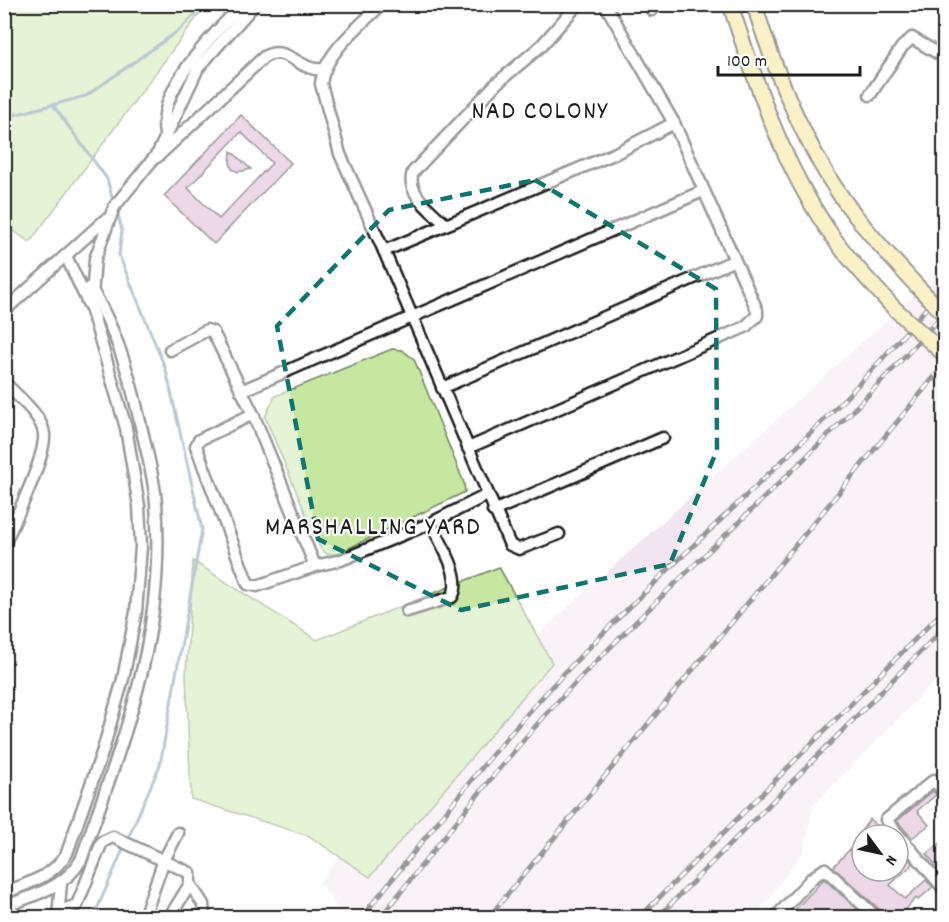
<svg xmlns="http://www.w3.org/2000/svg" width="949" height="922" font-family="Dekko,sans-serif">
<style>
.built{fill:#f2e5ef}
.green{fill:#c5e7a0;stroke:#70825e;stroke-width:1.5}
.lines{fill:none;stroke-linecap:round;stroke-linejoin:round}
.stream{stroke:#6787a0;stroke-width:3}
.building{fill:#d5a8cb;stroke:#1c1c1c;stroke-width:1.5;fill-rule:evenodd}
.minor-casing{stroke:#1c1c1c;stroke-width:15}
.major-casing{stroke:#1c1c1c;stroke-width:18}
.minor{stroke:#fff;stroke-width:10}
.major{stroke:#f4e382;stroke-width:14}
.rail-casing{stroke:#1c1c1c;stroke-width:5}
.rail{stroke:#fff;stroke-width:3;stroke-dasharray:9;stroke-linecap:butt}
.major-bridge-casing{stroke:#1c1c1c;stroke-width:18;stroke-linecap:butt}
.major-bridge{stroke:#f4e382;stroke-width:14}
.marked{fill:none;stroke:#0f766e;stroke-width:4.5;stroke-dasharray:12 8;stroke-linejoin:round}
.labels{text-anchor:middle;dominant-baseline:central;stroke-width:4.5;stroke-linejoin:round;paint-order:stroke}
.neighbourhood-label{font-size:26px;letter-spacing:1.5px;fill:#1c1c1c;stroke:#fff}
</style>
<rect width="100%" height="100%" fill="#fff"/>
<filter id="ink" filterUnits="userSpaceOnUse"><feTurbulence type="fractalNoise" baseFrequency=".0167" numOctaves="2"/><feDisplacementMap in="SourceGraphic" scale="12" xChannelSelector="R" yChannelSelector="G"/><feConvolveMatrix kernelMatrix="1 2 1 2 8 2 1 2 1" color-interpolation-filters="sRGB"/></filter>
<g filter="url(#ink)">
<!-- built -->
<polygon class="built" points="944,261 944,672 813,806 804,851 755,917 329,917 338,908 319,882 494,674 928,283"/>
<!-- green -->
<g class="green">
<polygon points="5,4 206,5 30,242 5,225"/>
<polygon points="392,349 402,350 414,359 464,483 465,492 337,554 327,554 320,548 265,417 275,396"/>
<polygon points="193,561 317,640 499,567 552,663 370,877 309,836 191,799 186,674"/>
</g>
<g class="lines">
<!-- stream -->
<g class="stream">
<polyline points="53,105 107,179 112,197"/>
<polyline points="4,115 10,116 86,96 178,31 206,4"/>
<polyline points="93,918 160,765 202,529 166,370 119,255 122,230 118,215"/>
</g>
</g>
<!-- building -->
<g class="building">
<path d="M241,115L291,163L214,244L164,196ZM241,132L272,163L219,219L188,188Z"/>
<polygon points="231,151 251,169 238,172 232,169 230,163"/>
<polygon points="933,791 936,795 917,811 929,825 912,838 897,821"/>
<polygon points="870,819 884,835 858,835"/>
<polygon points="945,839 945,876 944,877 927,854"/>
<polygon points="850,849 862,860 862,871 898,871 898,850 903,856 904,854 913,864 890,885 905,899 926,880 933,887 918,900 916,898 898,918 889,918 833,867"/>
<polygon points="824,879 857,909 849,918 787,918"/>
</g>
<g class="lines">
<!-- minor casing -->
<g class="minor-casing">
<g id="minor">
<path d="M382,4C361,25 324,53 321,84L340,154L384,251"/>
<polyline points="649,4 652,10"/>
<polyline points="870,95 902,47 912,38 944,57"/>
<path d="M165,134C156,89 214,34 243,4"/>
<path d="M157,157L264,57C287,43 300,73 324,69"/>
<path d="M445,224C432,211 405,193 413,172L496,84L541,46L578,4"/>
<polyline points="66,256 89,305"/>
<polyline points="4,311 105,220"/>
<polyline points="170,350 207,330 213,332 253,414 315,566 341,560 431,523 487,495"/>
<path d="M4,382C16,395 42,415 44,434C46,458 14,521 4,545"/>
<polyline points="442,388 733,261"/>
<polyline points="241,391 703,191"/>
<polyline points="253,414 199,440 196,446 248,584 257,586 315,566"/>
<polyline points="468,448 745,327 757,316 757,310 674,123"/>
<polyline points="493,511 663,438"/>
<polyline points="559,534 519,549 510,545 384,251 616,153 674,123 605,4"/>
<path d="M407,611L452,597C464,577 440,543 431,523"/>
<polyline points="944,792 934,780 886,820 944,889"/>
<polyline points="190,884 203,904 204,918"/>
<path d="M4,893C28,883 53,877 67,853L103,750L123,679L136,612L141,546L139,506L126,428L91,308L95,259L114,207L158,153L198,68L255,4"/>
<path d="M4,907C33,895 65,888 81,860C124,737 166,637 156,503C154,476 146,449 140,422C130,375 116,328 90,287"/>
<polyline points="60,911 77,905 102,842 113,837 190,873 190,884 169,918"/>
<polyline points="145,914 164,860 178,833"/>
<polyline points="58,917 61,883"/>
<polyline points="775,918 812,878 825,869 877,918"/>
</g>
</g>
<!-- major casing -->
<g class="major-casing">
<g id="major">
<path d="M730,4C756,82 780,159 826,227C845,256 870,282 894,308"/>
<path d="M754,4C773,65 796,124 829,178C853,217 885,251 916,285"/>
</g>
</g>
<!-- minor -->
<use href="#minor" class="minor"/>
<!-- major -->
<use href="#major" class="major"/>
<!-- rail casing -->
<g class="rail-casing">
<g id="rail">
<path d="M361,918C431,832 497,743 573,664C694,537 836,424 944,286"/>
<path d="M380,918C445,837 508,752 580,678C700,554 831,442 944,313"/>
<polyline points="488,918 944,365"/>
<polyline points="639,918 944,610"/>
<polyline points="657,918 944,628"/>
</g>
</g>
<!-- rail -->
<use href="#rail" class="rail"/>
<!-- major-bridge casing -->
<g class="major-bridge-casing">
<g id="major-bridge">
<polyline points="916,285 944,314"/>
<polyline points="894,308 944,354"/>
</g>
</g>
<!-- major-bridge -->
<use href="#major-bridge" class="major-bridge"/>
</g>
</g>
<!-- marked area -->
<path d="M0 0H949V922H0ZM535,180L716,289L717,450L670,564L461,610L318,539L277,326L389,210Z" fill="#fff" fill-opacity=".55" fill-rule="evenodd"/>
<path class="marked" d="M535,180L716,289L717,450L670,564L461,610L318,539L277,326L389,210Z"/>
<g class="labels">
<!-- neighbourhood labels -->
<g class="neighbourhood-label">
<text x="540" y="112">NAD COLONY</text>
<text x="373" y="528">MARSHALLING YARD</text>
</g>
</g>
<!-- margin -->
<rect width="949" height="922" fill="none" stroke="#fff" stroke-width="24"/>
<rect x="12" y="12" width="925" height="898" fill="none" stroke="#1c1c1c" stroke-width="2" filter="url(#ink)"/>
<!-- north arrow -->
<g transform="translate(880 853) rotate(123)"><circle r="28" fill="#ffffff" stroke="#a4a4a4" stroke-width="1.5"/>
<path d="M0-4.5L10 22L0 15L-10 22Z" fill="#1c1c1c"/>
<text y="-9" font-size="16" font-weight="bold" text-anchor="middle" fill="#1c1c1c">N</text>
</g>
<!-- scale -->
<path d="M718 66v9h142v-9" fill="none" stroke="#1c1c1c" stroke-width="3"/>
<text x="727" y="66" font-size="18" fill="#1c1c1c" stroke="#ffffff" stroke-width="4.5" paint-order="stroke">100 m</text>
</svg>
